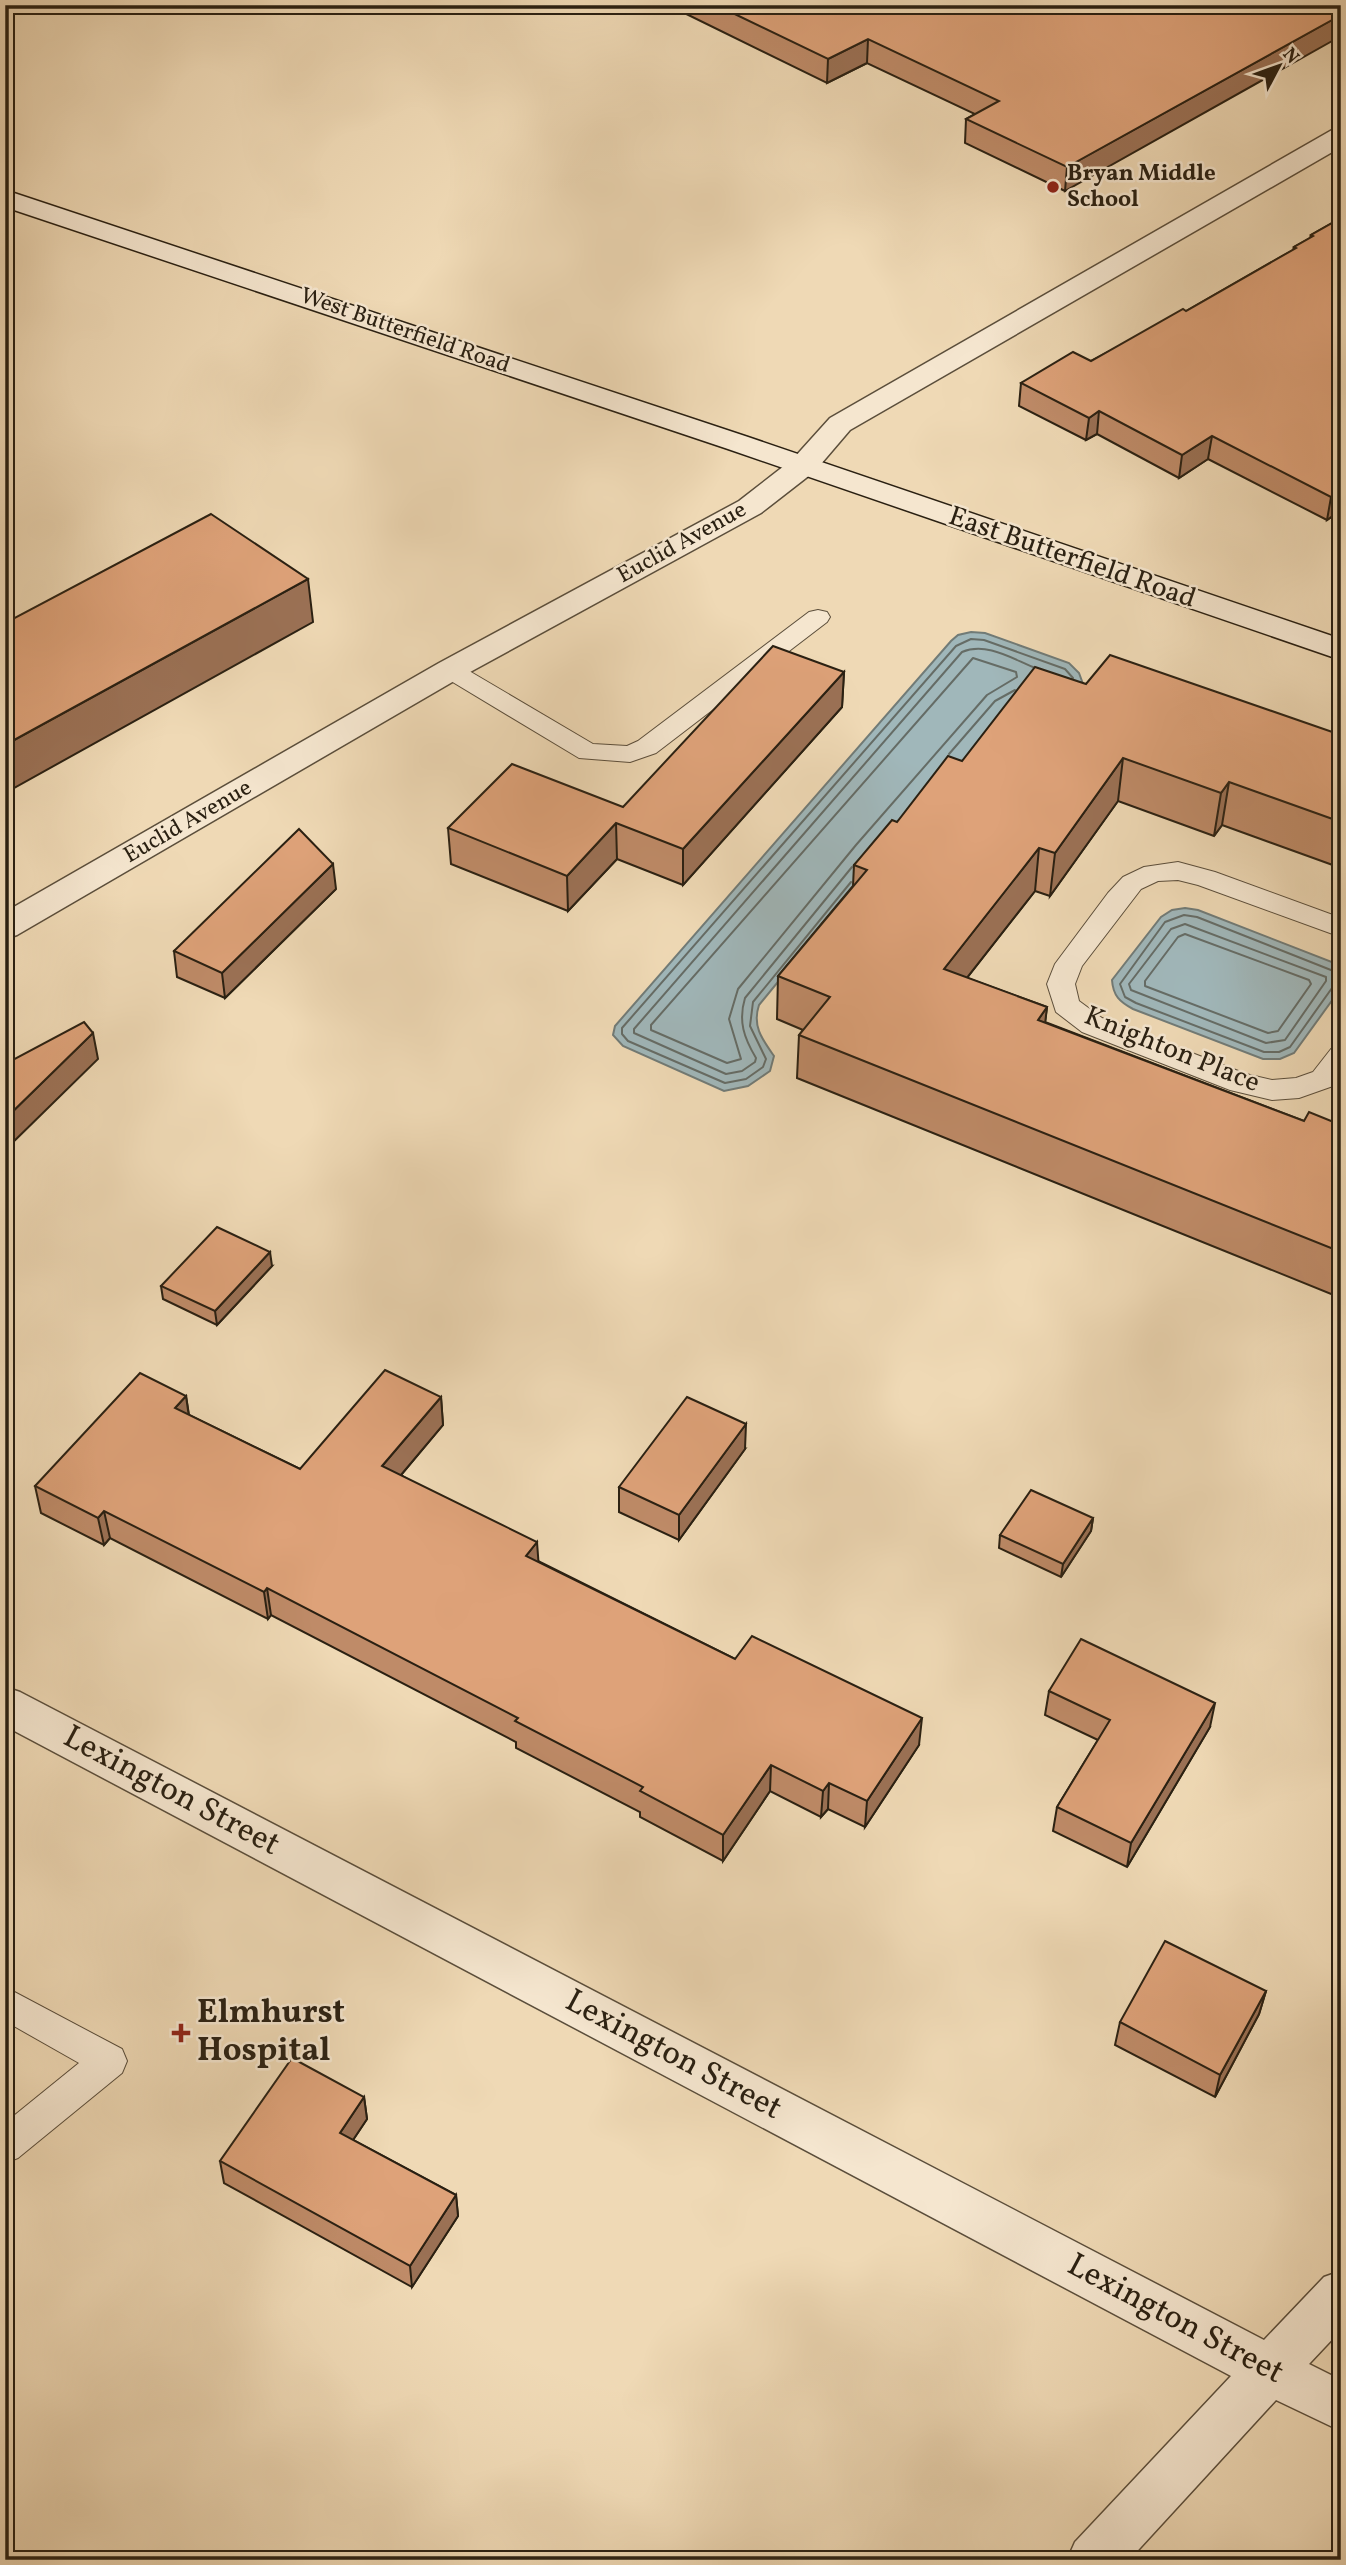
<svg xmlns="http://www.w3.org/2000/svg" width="1346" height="2565" font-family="Vollkorn,serif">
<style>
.water{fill:#a0b7ba;stroke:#717b77;stroke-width:2}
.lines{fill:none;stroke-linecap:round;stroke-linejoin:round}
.shore{stroke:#656c66;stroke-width:2}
.lane-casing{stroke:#5b4e3b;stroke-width:2}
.street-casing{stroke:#5b4e3b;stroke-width:3}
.secondary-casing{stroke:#2a2012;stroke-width:3}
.lane{fill:#f5e6cf;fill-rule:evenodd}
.street{fill:#f5e6cf;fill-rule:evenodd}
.secondary{fill:#f5e6cf;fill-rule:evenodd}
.wall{fill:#bf8b68;stroke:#2a2012;stroke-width:2}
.shaded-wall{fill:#9b7155;stroke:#2a2012;stroke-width:2}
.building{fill:#dea279;stroke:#2a2012;stroke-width:2}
.poi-dot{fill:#8f2418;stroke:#f5e6cf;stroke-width:2.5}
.labels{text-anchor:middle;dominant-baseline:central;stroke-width:5;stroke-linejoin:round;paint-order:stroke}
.far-poi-label{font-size:23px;font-weight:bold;fill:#2a2012;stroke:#f5e6cf;text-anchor:start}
.far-street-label{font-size:23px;fill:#2a2012;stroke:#f5e6cf}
.street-label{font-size:28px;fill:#2a2012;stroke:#f5e6cf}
.near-street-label{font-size:33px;fill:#2a2012;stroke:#f5e6cf}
.near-poi-label{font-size:33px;font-weight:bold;fill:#2a2012;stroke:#f5e6cf;text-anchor:start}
</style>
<rect width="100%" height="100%" fill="#efd9b5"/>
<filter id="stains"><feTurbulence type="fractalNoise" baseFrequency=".00286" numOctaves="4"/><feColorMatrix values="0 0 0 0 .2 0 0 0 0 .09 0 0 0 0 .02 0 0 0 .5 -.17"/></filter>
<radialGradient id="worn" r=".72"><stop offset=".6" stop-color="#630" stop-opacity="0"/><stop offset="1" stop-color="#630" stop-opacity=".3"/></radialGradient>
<!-- water -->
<g class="water">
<path d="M971,632L985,633L1069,663L1079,673L1083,684L876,862L759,1005C752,1026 762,1039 774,1056L770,1071L748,1086L724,1091L623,1046L613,1035L615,1026L951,641L958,635Z"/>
<path d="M1185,908L1198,910L1337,964L1341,972V988L1294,1053L1280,1059H1263L1133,1009C1120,1002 1113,996 1112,980L1161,917L1172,910Z"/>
</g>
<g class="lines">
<!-- shore -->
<g class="shore">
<polygon points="973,658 1016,672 1017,677 987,695 856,845 738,989 729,1019 741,1059 727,1063 651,1030 651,1025"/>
<polyline points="949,754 995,701 1015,690"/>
<path d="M852,867L745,998C738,1021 744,1038 756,1058L755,1062L742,1071L726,1074L634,1033V1029L962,652C986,642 1011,658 1033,667"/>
<polyline points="851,882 753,1002 750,1026 766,1059 763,1067 746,1079 725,1083 628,1041 622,1034 622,1028 956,646 971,639 984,640 1065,669 1073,678"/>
<polygon points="1185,924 1326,977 1326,981 1285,1040 1266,1043 1131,990 1129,984 1171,929"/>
<polygon points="1185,934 1309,980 1311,984 1278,1031 1268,1033 1145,986 1145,981 1178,937"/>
<polyline points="1341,974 1197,917 1184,915 1165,922 1120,984 1125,997 1136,1003 1264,1052 1279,1052 1290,1047 1332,988 1341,985"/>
</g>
<!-- lane casing -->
<g class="lane-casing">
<g id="lane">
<polygon points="818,610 827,612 830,617 827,622 656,753 630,762 579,758 441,675 438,670 441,665 450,662 459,665 593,744 627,746 638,741 809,612"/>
<polygon points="1178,862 1215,872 1341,918 1341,937 1198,885 1178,880 1158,881 1141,889 1082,966 1075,984 1079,1001 1102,1018 1246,1074 1272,1080 1296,1078 1313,1072 1331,1049 1341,1046 1341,1076 1333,1086 1299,1098 1272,1100 1230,1090 1082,1032 1056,1012 1047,984 1055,964 1108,893 1123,877 1144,867"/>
<polygon points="5,1987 122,2049 127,2061 122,2073 18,2158 5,2163 5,2123 79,2063 5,2021"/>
</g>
</g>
<!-- street casing -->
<g class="street-casing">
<g id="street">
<polygon points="1341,128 1341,147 850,430 815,471 761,513 461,677 17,935 5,939 5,912 439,663 739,501 793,459 830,418 1332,130"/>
<polygon points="5,1687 20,1692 1264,2340 1324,2277 1341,2271 1341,2330 1309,2364 1341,2380 1341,2431 1276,2400 1129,2560 1067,2560 1075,2542 1231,2376 5,1726"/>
</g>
</g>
<!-- secondary casing -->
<g class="secondary-casing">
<polygon id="secondary" points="5,190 748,437 1341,639 1341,660 728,449 5,207"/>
</g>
<!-- lane -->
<use href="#lane" class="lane"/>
<!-- street -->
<use href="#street" class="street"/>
<!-- secondary -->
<use href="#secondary" class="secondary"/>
</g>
<!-- wall -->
<g class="wall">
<polygon points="668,5 1341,5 1065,191 965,143 966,119 975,114 867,63 827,83"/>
<polygon points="1341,218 1341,510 1327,520 1208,459 1179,478 1097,434 1086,440 1019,406 1021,383 1091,361 1186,311 1293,250 1294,247 1310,238 1311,235"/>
<polygon points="844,672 842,707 683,885 617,859 568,911 451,864 448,828 623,807"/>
<polygon points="1086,684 1341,735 1341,868 1222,825 1214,836 1118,801 1050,896 1035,891 967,978 1047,1007 1045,1022 1304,1121 1341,1125 1341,1298 797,1078 799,1035 803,1030 777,1019 778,976 853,886 854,865 897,822 962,761"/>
<polygon points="336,889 225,998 177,977 174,951"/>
<polygon points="272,1266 217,1325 163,1299 161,1286"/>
<polygon points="186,1396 189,1415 300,1469 441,1397 443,1425 401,1475 538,1561 735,1659 919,1745 865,1827 828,1809 821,1817 770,1791 723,1861 640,1817 640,1812 516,1748 516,1742 271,1615 268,1619 110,1538 104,1545 41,1513 35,1486"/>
<polygon points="745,1449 679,1540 619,1512 619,1487"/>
<polygon points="1093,1518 1091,1531 1061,1577 999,1548 1000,1535"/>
<polygon points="1341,1590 1341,1606 1337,1604"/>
<polygon points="1049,1691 1210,1727 1127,1867 1053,1831 1057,1807 1098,1740 1045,1715"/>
<polygon points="1266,1991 1259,2014 1215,2097 1115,2045 1120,2022"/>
<polygon points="364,2097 367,2119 353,2140 456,2195 458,2216 412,2287 224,2183 220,2161"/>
</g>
<!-- shaded-wall -->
<g class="shaded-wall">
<polygon points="1341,15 1341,36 1065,191 1067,167"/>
<polygon points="868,39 867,63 827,83 828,59"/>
<polygon points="1099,411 1097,434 1086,440 1089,418"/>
<polygon points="1212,436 1208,459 1179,478 1182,455"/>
<polygon points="1341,490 1341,510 1327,520 1331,497"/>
<polygon points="308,579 313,622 5,793 5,745"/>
<polygon points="844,672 842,707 683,885 683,849"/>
<polygon points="1123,758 1118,801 1050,896 1055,853"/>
<polygon points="1229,782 1222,825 1214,836 1221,793"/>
<polygon points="616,823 617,859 568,911 567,876"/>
<polygon points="1039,848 1035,891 940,1012 944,969"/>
<polygon points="333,864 336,889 225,998 222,973"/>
<polygon points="1047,1007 1042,1050 1038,1020"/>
<polygon points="93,1033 98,1059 5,1150 5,1119"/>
<polygon points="270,1252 272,1266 217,1325 215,1311"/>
<polygon points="186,1396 190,1424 175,1408"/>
<polygon points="441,1397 443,1425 385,1494 382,1466"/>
<polygon points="746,1424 745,1449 679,1540 679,1515"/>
<polygon points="104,1511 110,1538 104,1545 98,1518"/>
<polygon points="1093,1518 1091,1531 1061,1577 1063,1564"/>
<polygon points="537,1542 539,1569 526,1556"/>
<polygon points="267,1588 271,1615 268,1619 264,1592"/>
<polygon points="1215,1703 1210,1727 1127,1867 1131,1843"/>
<polygon points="922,1718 919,1745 865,1827 867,1801"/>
<polygon points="771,1765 770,1791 723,1861 723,1835"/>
<polygon points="829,1783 828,1809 821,1817 823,1791"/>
<polygon points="1266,1991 1259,2014 1215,2097 1220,2075"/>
<polygon points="364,2097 367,2119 343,2155 340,2133"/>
<polygon points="456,2195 458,2216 412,2287 410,2266"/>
</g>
<!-- building -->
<g class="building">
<polygon points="716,5 1341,5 1341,15 1067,167 966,119 999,101 868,39 828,59"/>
<polygon points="1341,218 1341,490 1331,497 1212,436 1182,455 1099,411 1089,418 1021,383 1073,352 1091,361 1183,309 1186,311 1296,248 1294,247 1313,236 1311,235"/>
<polygon points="211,514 308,579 5,745 5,623"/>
<polygon points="773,646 844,672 683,849 616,823 567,876 448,828 512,764 623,807"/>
<polygon points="1110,655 1341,735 1341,822 1229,782 1221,793 1123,758 1055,853 1039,848 944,969 1047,1007 1038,1020 1304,1121 1309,1112 1341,1125 1341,1252 799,1035 830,997 778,976 867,870 854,865 892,820 897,822 948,756 962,761 1035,667 1086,684"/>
<polygon points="299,829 333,864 222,973 174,951"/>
<polygon points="84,1022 93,1033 5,1119 5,1064"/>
<polygon points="217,1227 270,1252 215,1311 161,1286"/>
<polygon points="385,1370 441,1397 382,1466 537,1542 526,1556 735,1659 752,1636 922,1718 867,1801 829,1783 823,1791 771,1765 723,1835 640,1791 643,1787 515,1721 518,1718 267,1588 264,1592 104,1511 98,1518 35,1486 140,1373 186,1396 175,1408 300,1469"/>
<polygon points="687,1397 746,1424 679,1515 619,1487"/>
<polygon points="1031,1490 1093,1518 1063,1564 1000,1535"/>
<polygon points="1081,1639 1215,1703 1131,1843 1057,1807 1110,1720 1049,1691"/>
<polygon points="1165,1941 1266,1991 1220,2075 1120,2022"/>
<polygon points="292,2058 364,2097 340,2133 456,2195 410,2266 220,2161"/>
</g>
<!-- markers -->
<g class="poi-dot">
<circle cx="1053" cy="187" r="7"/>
<path d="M177.5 2022.5h7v7h7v7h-7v7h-7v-7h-7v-7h7z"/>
</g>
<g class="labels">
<!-- far-poi labels -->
<g class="far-poi-label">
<text x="1067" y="174">Bryan Middle<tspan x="1067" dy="26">School</tspan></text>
</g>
<!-- far-street labels -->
<g class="far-street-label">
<text transform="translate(405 331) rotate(19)">West Butterfield Road</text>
<text transform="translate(682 543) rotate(-29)">Euclid Avenue</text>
<text transform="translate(188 822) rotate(-30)">Euclid Avenue</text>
</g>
<!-- street labels -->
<g class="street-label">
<text transform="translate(1072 558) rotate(19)">East Butterfield Road</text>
<text transform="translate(1172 1050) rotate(22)">Knighton Place</text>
</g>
<!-- near-street labels -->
<g class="near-street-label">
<text transform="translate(171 1792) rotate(28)">Lexington Street</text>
<text transform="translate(673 2056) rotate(28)">Lexington Street</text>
<text transform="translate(1175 2320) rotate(28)">Lexington Street</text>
</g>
<!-- near-poi labels -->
<g class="near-poi-label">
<text x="197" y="2014">Elmhurst<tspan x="197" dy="38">Hospital</tspan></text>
</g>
</g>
<!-- margin -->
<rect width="1346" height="2565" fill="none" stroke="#efd9b5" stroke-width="28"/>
<rect x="7" y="7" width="1332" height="2551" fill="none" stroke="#2a2012" stroke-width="3.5"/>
<rect x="14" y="14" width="1318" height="2537" fill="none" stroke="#2a2012" stroke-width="2"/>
<!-- north arrow -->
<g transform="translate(1279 66) rotate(49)" stroke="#f5e6cf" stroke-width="5" paint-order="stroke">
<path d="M0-5L12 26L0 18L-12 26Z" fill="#2a2012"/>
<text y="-10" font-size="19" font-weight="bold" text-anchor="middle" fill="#2a2012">N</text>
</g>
<rect width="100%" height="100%" filter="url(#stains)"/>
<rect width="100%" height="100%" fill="url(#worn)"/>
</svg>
